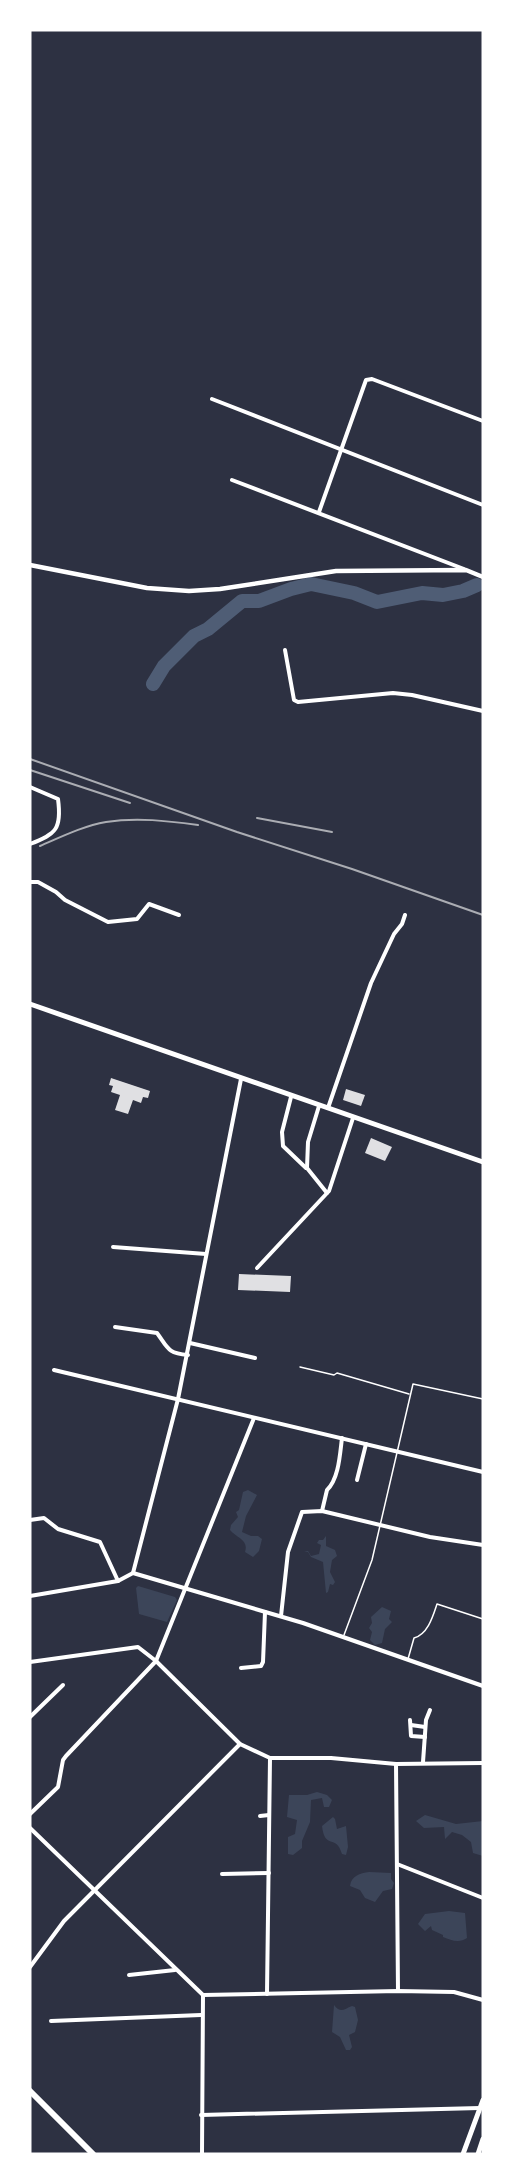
<svg xmlns="http://www.w3.org/2000/svg" width="513" height="2184" font-family="'Archivo Narrow',sans-serif">
<style>
.green{fill:#3c4559}
.lines{fill:none;stroke-linecap:round;stroke-linejoin:round}
.river{stroke:#4f5d75;stroke-width:14}
.building{fill:#e0e0e3}
.service{stroke:#fff;stroke-width:1.5}
.minor{stroke:#fff;stroke-width:4}
.tertiary{stroke:#fff;stroke-width:4.5}
.secondary{stroke:#fff;stroke-width:5}
.trunk{stroke:#fff;stroke-width:6}
.rail{stroke:#abadb3;stroke-width:2}
</style>
<rect width="100%" height="100%" fill="#2d3142"/>
<!-- green -->
<g class="green">
<path d="M248,1490L257,1495L246,1516L242,1532L251,1536H258L262,1539L259,1551L253,1557L245,1552C249,1540 237,1538 230,1530L231,1525L238,1517L236,1512L239,1510L243,1492Z"/>
<polygon points="326,1536 326,1546 335,1550 337,1556 332,1560 330,1572 335,1582 333,1585 330,1584 328,1592 326,1593 323,1562 311,1557 308,1552 304,1551 308,1551 311,1556 319,1554 321,1545 317,1543 319,1540 323,1540"/>
<polygon points="138,1586 175,1597 177,1600 167,1622 139,1614 136,1588"/>
<polygon points="382,1607 391,1611 389,1619 392,1622 385,1629 382,1643 375,1645 370,1640 372,1632 369,1628 372,1623 371,1617"/>
<polygon points="317,1792 327,1795 332,1800 329,1807 324,1807 322,1798 311,1800 310,1822 302,1841 302,1848 293,1855 288,1854 288,1837 295,1834 297,1820 287,1817 289,1795 307,1795"/>
<polygon points="425,1815 456,1824 483,1821 483,1856 473,1853 471,1842 462,1835 452,1832 445,1839 444,1827 424,1828 416,1821"/>
<path d="M333,1817L335,1819L337,1829L346,1826L348,1847L346,1855L342,1854C336,1833 325,1851 322,1826Z"/>
<path d="M369,1872L391,1873V1879L394,1883L392,1889L383,1891L375,1902L365,1898L360,1890L350,1886C351,1876 360,1873 369,1872Z"/>
<path d="M449,1911L465,1913L467,1938C460,1943 452,1941 443,1937V1935L432,1930L431,1926L425,1931L418,1924L425,1914Z"/>
<path d="M334,2005C341,2014 344,2009 352,2006L355,2007L358,2020L355,2032L349,2035L352,2047L350,2050H346L340,2037L332,2032Z"/>
</g>
<g class="lines">
<!-- river -->
<polyline class="river" points="153,684 164,666 194,636 208,629 242,601 259,601 291,589 311,584 354,593 377,602 422,593 443,595 463,591 477,585"/>
</g>
<!-- building -->
<g class="building">
<polygon points="111,1078 150,1091 148,1098 143,1097 141,1103 133,1100 128,1114 115,1110 120,1095 111,1092 113,1086 109,1085"/>
<polygon points="346,1089 365,1095 361,1106 343,1100"/>
<polygon points="371,1138 392,1147 385,1161 365,1153"/>
<polygon points="239,1274 291,1276 290,1292 238,1290"/>
</g>
<g class="lines">
<!-- service -->
<g class="service">
<polyline points="300,1367 334,1375 337,1373 409,1394"/>
<polyline points="344,1635 372,1560 413,1384 483,1399"/>
<path d="M408,1659L414,1638C428,1634 433,1616 437,1604L483,1619"/>
</g>
<!-- minor -->
<g class="minor">
<polyline points="212,399 483,505"/>
<polyline points="232,480 464,569"/>
<polyline points="319,512 366,380 372,379 483,421"/>
<polyline points="285,650 294,700 298,702 393,693 412,695 483,711"/>
<path d="M30,787L58,799C62,829 56,834 30,844"/>
<polyline points="30,882 38,882 56,892 65,900 108,922 137,919 149,904 179,915"/>
<polyline points="291,1097 282,1132 283,1146 306,1168"/>
<polyline points="319,1106 308,1142 307,1168 327,1193"/>
<polyline points="328,1108 371,983 394,934 402,924 405,915"/>
<polyline points="113,1247 206,1254"/>
<polyline points="257,1268 329,1191 353,1118"/>
<path d="M115,1327L157,1333C168,1348 167,1353 188,1355"/>
<polyline points="190,1343 255,1358"/>
<polyline points="54,1370 483,1472"/>
<polyline points="357,1480 366,1444"/>
<path d="M322,1511L327,1490C339,1479 340,1453 342,1438"/>
<polyline points="30,1520 44,1518 58,1529 100,1542 118,1581"/>
<polyline points="133,1573 178,1399 241,1079"/>
<polyline points="30,1596 118,1581 133,1573 303,1623 483,1686"/>
<polyline points="281,1616 288,1552 302,1512 322,1511 430,1537 483,1545"/>
<polyline points="30,1662 138,1647 156,1661 240,1744 270,1758 331,1758 396,1764 483,1763"/>
<polyline points="241,1668 261,1666 263,1662 265,1612"/>
<polyline points="30,1717 63,1685"/>
<polyline points="410,1720 411,1736 425,1737"/>
<polyline points="411,1725 425,1727"/>
<polyline points="423,1762 426,1720 430,1710"/>
<polyline points="396,1764 398,1991"/>
<polyline points="30,1814 58,1787 63,1760 66,1756 156,1661 254,1418"/>
<polyline points="260,1816 269,1815"/>
<polyline points="30,1828 203,1995 202,2154"/>
<polyline points="397,1864 483,1898"/>
<polyline points="222,1874 269,1873"/>
<polyline points="30,1967 64,1921 240,1744"/>
<polyline points="129,1975 175,1970"/>
<polyline points="267,1994 270,1758"/>
<polyline points="203,1995 398,1991 454,1992 483,2000"/>
<polyline points="51,2021 201,2015"/>
<polyline points="201,2115 480,2108"/>
</g>
<!-- tertiary -->
<polyline class="tertiary" points="30,565 147,588 189,591 220,589 336,571 466,570 483,577"/>
<!-- secondary -->
<g class="secondary">
<polyline points="30,1004 483,1162"/>
<polyline points="463,2154 483,2100"/>
<polyline points="478,2154 483,2139"/>
</g>
<!-- trunk -->
<polyline class="trunk" points="30,2091 93,2154"/>
<!-- rail -->
<g class="rail">
<polyline points="30,759 237,832 352,869 483,915"/>
<polyline points="30,770 130,803"/>
<polyline points="257,818 332,832"/>
<path d="M40,846C61,837 83,826 106,822C137,817 168,821 198,825"/>
</g>
</g>
<!-- border -->
<rect width="513" height="2184" fill="none" stroke="#ffffff" stroke-width="63"/>
</svg>
